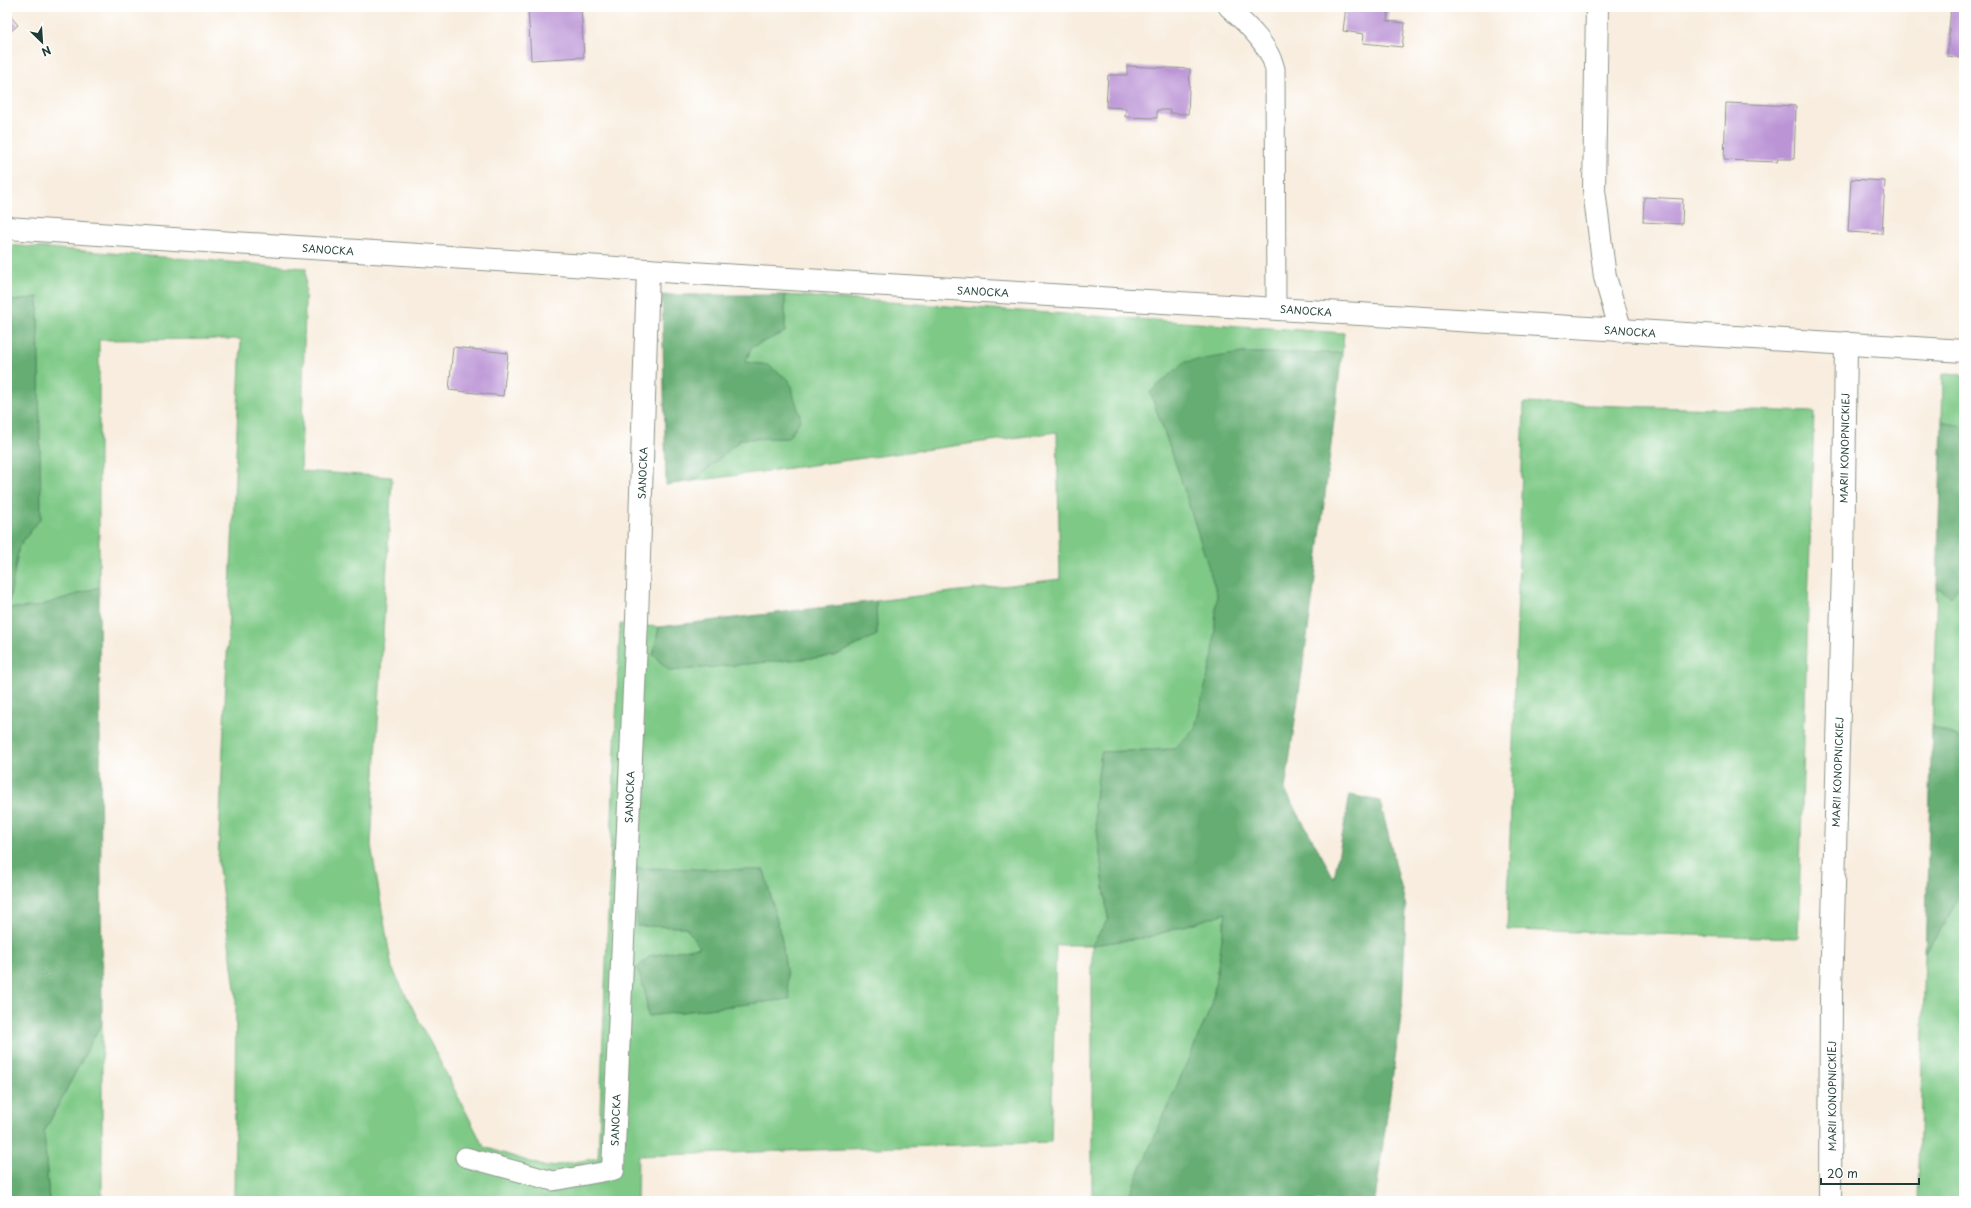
<svg xmlns="http://www.w3.org/2000/svg" width="1971" height="1208" font-family="'Playpen Sans',sans-serif">
<style>
.green{fill:#7ec986;stroke:#4e835d;fill-rule:evenodd}
.forest{fill:#66ad73;stroke:#427554}
.building{fill:#bb94d5}
.lines{fill:none;stroke-linecap:round;stroke-linejoin:round}
.service-casing{stroke:#8c9589;stroke-width:21}
.minor-casing{stroke:#8c9589;stroke-width:24}
.service{stroke:#fff;stroke-width:19}
.minor{stroke:#fff;stroke-width:22}
.labels{text-anchor:middle;dominant-baseline:central;stroke-width:3;stroke-linejoin:round;paint-order:stroke}
.street-label{font-size:10px;fill:#1f3d34;stroke:#fff}
</style>
<rect width="100%" height="100%" fill="#fff"/>
<filter id="ink" filterUnits="userSpaceOnUse"><feTurbulence type="fractalNoise" baseFrequency=".025" numOctaves="2"/><feDisplacementMap in="SourceGraphic" scale="8" xChannelSelector="R" yChannelSelector="G"/><feConvolveMatrix kernelMatrix="1 2 1 2 8 2 1 2 1" color-interpolation-filters="sRGB"/></filter>
<filter id="wash" filterUnits="userSpaceOnUse"><feTurbulence type="fractalNoise" baseFrequency=".012" numOctaves="4" result="noise"/><feDisplacementMap in="SourceGraphic" scale="16" xChannelSelector="R" yChannelSelector="G"/><feGaussianBlur stdDeviation="0.9" result="paint"/><feColorMatrix in="noise" values="0 0 0 0 0 0 0 0 0 0 0 0 0 0 0 0 0 1.4 0 .05"/><feComposite in="paint" operator="in"/></filter>
<g filter="url(#wash)">
<rect width="100%" height="100%" fill="#f8edde"/>
<!-- green -->
<g class="green">
<path d="M7,245L306,268L301,471L392,477L371,845L392,968L484,1147L546,1167L598,1158L620,624L659,627L653,655L670,671L835,656L877,635L876,601L1060,579L1057,432L694,481L741,439L788,438L768,365L745,362L752,347L785,332V295L1344,333L1342,353H1242L1150,392L1179,473L1217,593L1213,655L1195,728L1174,749L1101,752L1094,806L1108,919L1092,945L1149,937L1226,913L1212,1005L1130,1193L1140,1201H1092V945H1056L1051,1142L638,1156L637,1201H234L236,996L218,861L241,339L99,340V587L36,607L8,608L19,546L41,518L38,297L7,302ZM764,870L782,941L789,999L648,1016L645,991L637,968L650,956L700,947L686,927L637,926Z"/>
<polygon points="1943,374 1964,375 1964,427 1942,421"/>
<polygon points="1524,403 1814,412 1798,938 1507,930"/>
<polygon points="1964,581 1964,747 1960,738 1932,727 1937,587 1951,597"/>
<polygon points="1964,875 1964,1201 1918,1201 1925,954 1959,899"/>
<polygon points="102,1022 102,1201 49,1201 44,1132"/>
</g>
<!-- forest -->
<g class="forest">
<polygon points="662,295 785,295 785,332 752,347 745,362 768,365 789,380 801,419 788,438 741,439 694,481 666,485"/>
<polygon points="38,297 41,518 19,546 8,608 36,607 99,587 102,1022 44,1132 49,1201 7,1201 7,302"/>
<polygon points="1242,353 1342,353 1313,595 1285,790 1334,878 1350,795 1380,801 1406,907 1402,1010 1375,1200 1373,1201 1140,1201 1130,1193 1212,1005 1226,913 1149,937 1092,945 1108,919 1094,806 1101,752 1174,749 1195,728 1213,655 1217,594 1179,473 1150,392 1185,362"/>
<polygon points="1942,421 1964,427 1964,581 1951,597 1937,587"/>
<polygon points="876,601 877,635 835,656 670,671 653,655 659,627"/>
<polygon points="1932,727 1960,738 1964,747 1964,875 1959,899 1925,954"/>
<polygon points="636,868 764,870 782,941 790,999 648,1016 645,991 637,968 650,956 700,947 686,927 637,926"/>
</g>
<g id="blocks">
<!-- building -->
<g class="building">
<polygon points="7,7 12,7 11,17 18,25 10,32 10,43 7,46"/>
<polygon points="528,7 581,7 584,57 531,60"/>
<polygon points="1346,7 1389,7 1387,21 1405,23 1402,47 1363,43 1364,34 1343,31"/>
<polygon points="1951,7 1964,7 1964,58 1947,56"/>
<polygon points="1127,66 1190,69 1188,114 1170,113 1170,110 1157,110 1157,118 1125,117 1126,108 1106,107 1108,75 1127,75"/>
<polygon points="1726,103 1796,106 1794,159 1778,159 1777,162 1724,160"/>
<polygon points="1851,179 1885,181 1882,234 1848,232"/>
<polygon points="1644,197 1683,199 1682,224 1643,222"/>
<polygon points="453,347 508,353 503,396 449,390"/>
</g>
</g>
</g>
<g filter="url(#ink)">
<use href="#blocks" fill-opacity="0" stroke="#8c9589" stroke-width="1"/>
<g class="lines">
<!-- service casing -->
<g class="service-casing">
<g id="service">
<path d="M1228,7C1246,24 1269,44 1275,69L1276,308"/>
<polyline points="465,1157 553,1181 613,1170"/>
</g>
</g>
<!-- minor casing -->
<g class="minor-casing">
<g id="minor">
<polyline points="1597,7 1594,190 1605,277 1621,331"/>
<polyline points="7,228 723,275 1964,351"/>
<polyline points="613,1170 637,620 648,270"/>
<polyline points="1830,1201 1831,991 1843,568 1846,343"/>
</g>
</g>
<!-- service -->
<use href="#service" class="service"/>
<!-- minor -->
<use href="#minor" class="minor"/>
</g>
</g>
<g class="labels">
<!-- street labels -->
<g class="street-label">
<text transform="translate(328 249) rotate(4)">SANOCKA</text>
<text transform="translate(983 291) rotate(3)">SANOCKA</text>
<text transform="translate(1306 310) rotate(4)">SANOCKA</text>
<text transform="translate(1630 331) rotate(4)">SANOCKA</text>
<text transform="translate(1844 448) rotate(-89)">MARII KONOPNICKIEJ</text>
<text transform="translate(642 473) rotate(-88)">SANOCKA</text>
<text transform="translate(1837 772) rotate(-88)">MARII KONOPNICKIEJ</text>
<text transform="translate(629 797) rotate(-88)">SANOCKA</text>
<text transform="translate(1831 1096) rotate(-90)">MARII KONOPNICKIEJ</text>
<text transform="translate(615 1120) rotate(-88)">SANOCKA</text>
</g>
</g>
<!-- margin -->
<rect width="1971" height="1208" fill="none" stroke="#fff" stroke-width="24"/>
<!-- north arrow -->
<g transform="translate(42 42) rotate(155)" stroke="#ffffff" stroke-width="3" paint-order="stroke">
<path d="M0-3L7 15L0 10L-7 15Z" fill="#1f3d34"/>
<text y="-6" font-size="11" font-weight="bold" text-anchor="middle" fill="#1f3d34">N</text>
</g>
<!-- scale -->
<path d="M1821 1178v6h98v-6" fill="none" stroke="#1f3d34" stroke-width="2"/>
<text x="1827" y="1178" font-size="12" fill="#1f3d34" stroke="#ffffff" stroke-width="3" paint-order="stroke">20 m</text>
</svg>
